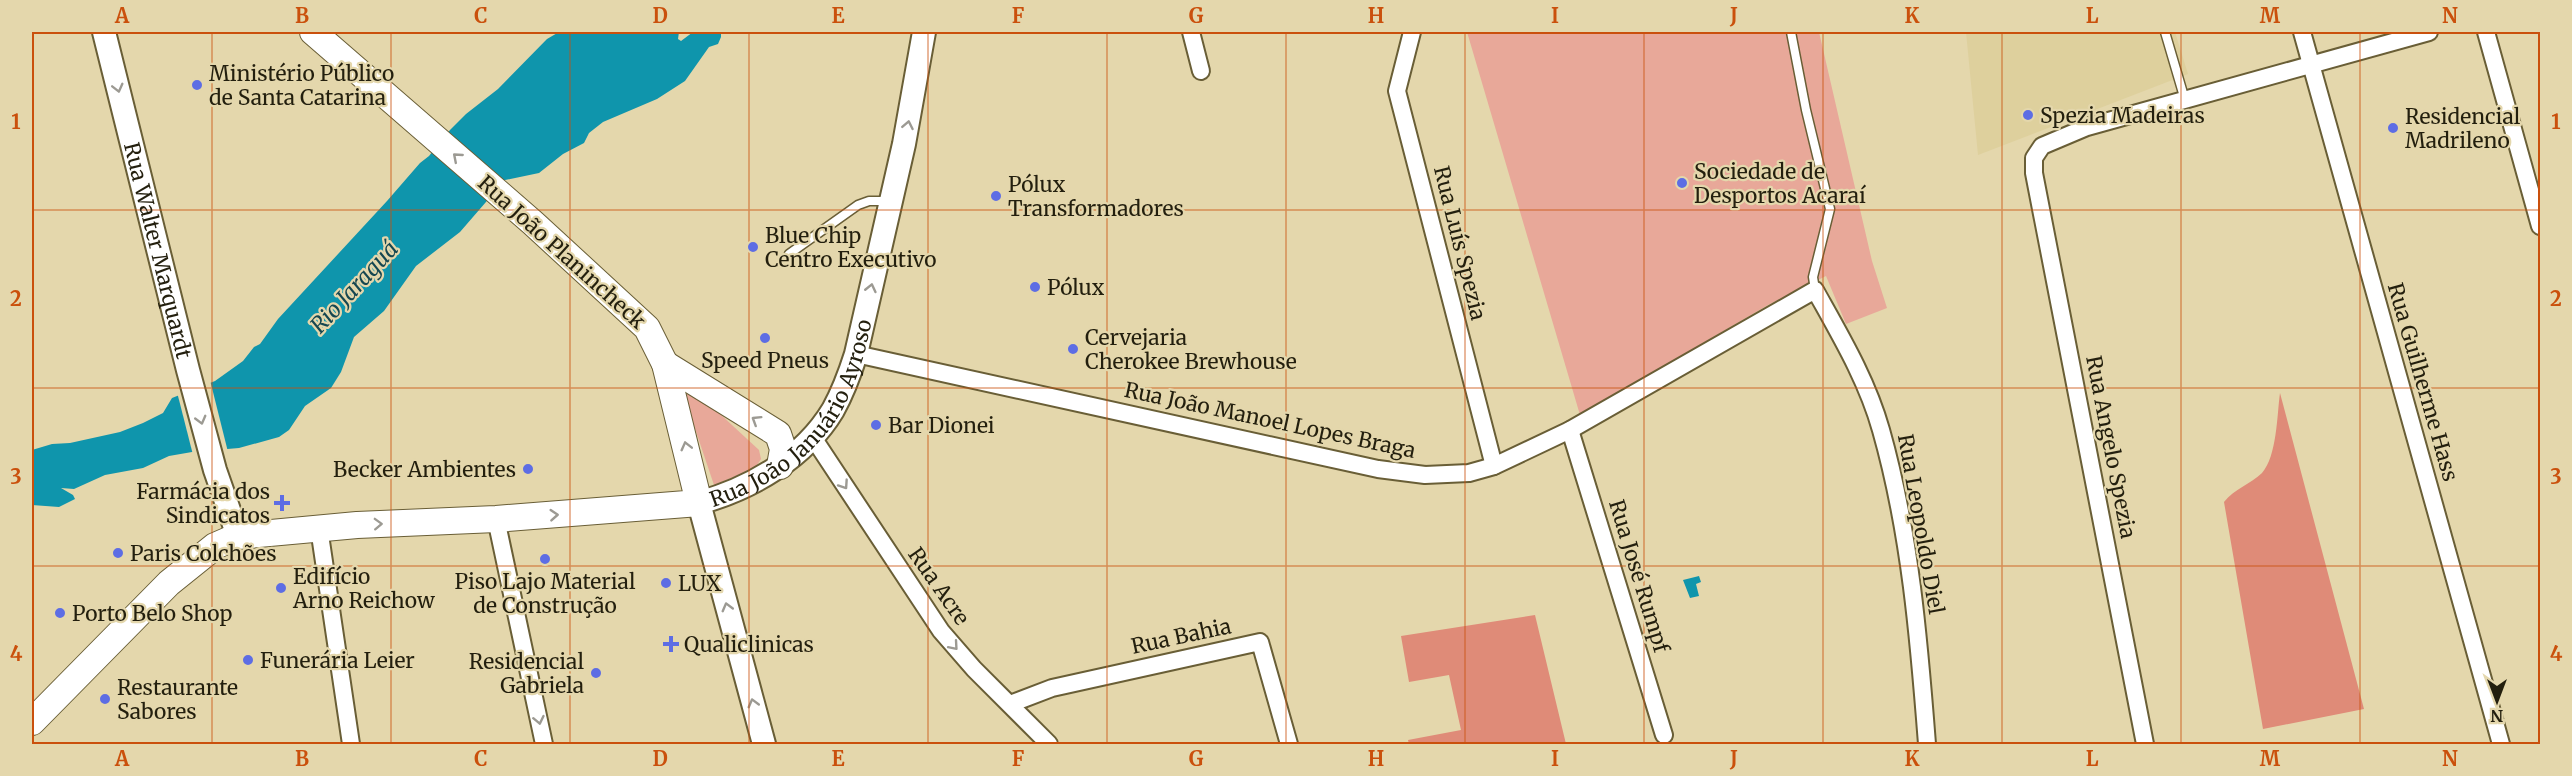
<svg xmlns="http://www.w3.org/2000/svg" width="2572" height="776" font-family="Merriweather,serif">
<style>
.built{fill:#ded09d}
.green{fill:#e8a899}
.forest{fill:#df8b78}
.water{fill:#0f95ac}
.pier{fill:#e4d7ac}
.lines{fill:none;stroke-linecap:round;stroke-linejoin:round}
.lane-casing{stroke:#695e36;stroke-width:11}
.street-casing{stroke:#695e36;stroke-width:20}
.secondary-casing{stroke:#695e36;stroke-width:26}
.primary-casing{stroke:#695e36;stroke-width:28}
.lane{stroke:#fff;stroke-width:8}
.street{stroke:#fff;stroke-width:16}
.secondary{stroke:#fff;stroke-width:22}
.primary{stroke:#fff;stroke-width:26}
.oneway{stroke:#9c9a93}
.grid{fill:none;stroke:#ca500c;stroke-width:1.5;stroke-opacity:0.55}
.poi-dot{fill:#5d6de4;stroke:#e4d7ac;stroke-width:2}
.labels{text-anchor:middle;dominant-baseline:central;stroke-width:4.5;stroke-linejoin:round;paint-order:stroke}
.poi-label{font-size:21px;fill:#231f0e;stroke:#e4d7ac;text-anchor:start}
.street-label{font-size:21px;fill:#231f0e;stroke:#e4d7ac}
.water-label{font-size:22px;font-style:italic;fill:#154751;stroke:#e4d7ac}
.neatline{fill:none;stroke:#ca500c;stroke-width:2}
.grid-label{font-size:20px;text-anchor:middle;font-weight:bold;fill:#ca500c}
</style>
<rect width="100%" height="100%" fill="#e4d7ac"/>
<!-- built -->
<polygon class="built" points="1966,32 2175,32 2188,74 1978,155"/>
<!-- green -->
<g class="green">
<polygon points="1467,32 1819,32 1872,261 1887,308 1846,324 1826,276 1768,305 1580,415"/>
<polygon points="694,390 759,450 761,459 755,468 714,485 684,396"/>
</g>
<!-- forest -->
<g class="forest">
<path d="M2280,393L2364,709L2263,729L2224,502C2234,489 2251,484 2262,473C2277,456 2277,415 2280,393Z"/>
<polygon points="1535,615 1566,744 1409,744 1408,740 1461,730 1449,675 1409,682 1401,636"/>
</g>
<!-- water -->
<g class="water">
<polygon points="559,32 679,32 678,39 681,41 693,32 721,32 721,37 718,44 709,47 685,81 657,99 603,122 589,133 584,143 563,154 539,173 505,180 460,232 416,266 384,311 354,337 341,372 331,388 305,406 289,430 279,437 239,448 192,452 169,456 143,468 105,475 74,489 61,488 73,495 75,499 59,507 32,505 32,450 52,444 70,443 120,432 143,423 163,413 172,398 215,381 243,361 254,347 260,344 278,319 387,201 420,163 429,156 450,130 466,114 498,89 547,39"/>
<polygon points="1699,576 1701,582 1696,584 1699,596 1690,598 1683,580"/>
</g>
<!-- pier -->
<polygon class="pier" points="210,380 228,452 193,455 177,392"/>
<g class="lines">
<!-- lane casing -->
<g class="lane-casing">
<g id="lane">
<polyline points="1791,32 1806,110 1830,209 1813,277 1815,290"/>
<polyline points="2165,32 2185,100"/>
<polyline points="789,254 858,205 869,201 891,201"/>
</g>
</g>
<!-- street casing -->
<g class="street-casing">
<g id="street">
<polyline points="1191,32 1201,71"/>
<polyline points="1412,32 1397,91 1494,466"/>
<polyline points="2302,32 2501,744"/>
<polyline points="2486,32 2540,226"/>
<path d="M856,354L1378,469L1425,475L1469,473L1494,466L1570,430L1815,290C1840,335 1867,380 1881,430C1910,532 1919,640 1927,744"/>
<polyline points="1570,430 1664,735"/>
<polyline points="812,436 941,631 974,669 1049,744"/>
<polyline points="496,519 544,744"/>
<polyline points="319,528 351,744"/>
<polyline points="1010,704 1052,688 1260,642 1289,744"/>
<polyline points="2145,744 2034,173 2034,158 2042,146 2087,127 2429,32"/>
</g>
</g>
<!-- secondary casing -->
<g class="secondary-casing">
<g id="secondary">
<path id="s1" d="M104,32L188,370L215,470L238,536"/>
<path id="s2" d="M764,744L699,503C752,488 804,458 833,410C843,392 850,373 856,354L904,144L924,32"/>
</g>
</g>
<!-- primary casing -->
<g class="primary-casing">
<g id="primary">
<polyline points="665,364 778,434 783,449 780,466"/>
<polyline points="32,722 169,583 215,546 238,536 357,525 496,519 699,503 665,364 647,328 533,223 313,32"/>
</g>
</g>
<!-- lane -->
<use href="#lane" class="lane"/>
<!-- street -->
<use href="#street" class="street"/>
<!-- secondary -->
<use href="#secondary" class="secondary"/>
<!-- primary -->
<use href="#primary" class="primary"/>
</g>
<!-- one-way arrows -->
<defs><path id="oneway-chevron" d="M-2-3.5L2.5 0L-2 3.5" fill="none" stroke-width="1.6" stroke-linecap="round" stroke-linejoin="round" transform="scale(1.5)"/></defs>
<g class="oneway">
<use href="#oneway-chevron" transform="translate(118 88) rotate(76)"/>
<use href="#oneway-chevron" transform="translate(908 125) rotate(-79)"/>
<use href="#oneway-chevron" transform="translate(457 157) rotate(-139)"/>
<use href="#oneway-chevron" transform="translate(871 288) rotate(-77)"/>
<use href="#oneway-chevron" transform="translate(201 420) rotate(75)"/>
<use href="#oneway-chevron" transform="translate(756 420) rotate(-148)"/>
<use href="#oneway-chevron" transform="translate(686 446) rotate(-104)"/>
<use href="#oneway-chevron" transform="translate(844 485) rotate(56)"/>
<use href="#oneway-chevron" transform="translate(554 515) rotate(-4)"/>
<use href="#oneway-chevron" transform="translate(378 524) rotate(-2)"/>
<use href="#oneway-chevron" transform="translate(727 607) rotate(-105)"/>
<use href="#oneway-chevron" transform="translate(954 646) rotate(49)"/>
<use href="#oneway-chevron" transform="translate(753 703) rotate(-105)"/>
<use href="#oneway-chevron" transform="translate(539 720) rotate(78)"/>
</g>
<!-- grid -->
<path class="grid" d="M212,32V744M391,32V744M570,32V744M749,32V744M928,32V744M1107,32V744M1286,32V744M1465,32V744M1644,32V744M1823,32V744M2002,32V744M2181,32V744M2360,32V744M32,210H2540M32,388H2540M32,566H2540"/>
<!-- markers -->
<g class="poi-dot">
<circle cx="197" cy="85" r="6"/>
<circle cx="2028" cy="115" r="6"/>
<circle cx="2393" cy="128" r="6"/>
<circle cx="1682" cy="183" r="6"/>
<circle cx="996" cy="196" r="6"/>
<circle cx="753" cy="247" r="6"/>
<circle cx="1035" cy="287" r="6"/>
<circle cx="765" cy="338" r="6"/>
<circle cx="1073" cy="349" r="6"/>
<circle cx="876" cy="425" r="6"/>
<circle cx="528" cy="469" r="6"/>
<path d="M279 494h6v6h6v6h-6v6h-6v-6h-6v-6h6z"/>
<circle cx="118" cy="553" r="6"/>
<circle cx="545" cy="559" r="6"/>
<circle cx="666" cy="583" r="6"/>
<circle cx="281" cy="588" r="6"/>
<circle cx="60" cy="613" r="6"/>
<path d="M668 635h6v6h6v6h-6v6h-6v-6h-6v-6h6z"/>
<circle cx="248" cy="660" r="6"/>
<circle cx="596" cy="673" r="6"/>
<circle cx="105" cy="699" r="6"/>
</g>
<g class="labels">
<!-- poi labels -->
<g class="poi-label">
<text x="209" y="73">Ministério Público<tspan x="209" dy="24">de Santa Catarina</tspan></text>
<text x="2040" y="115">Spezia Madeiras</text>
<text x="2405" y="116">Residencial<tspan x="2405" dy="24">Madrileno</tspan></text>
<text x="1694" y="171">Sociedade de<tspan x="1694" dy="24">Desportos Acaraí</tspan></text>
<text x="1008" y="184">Pólux<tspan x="1008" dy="24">Transformadores</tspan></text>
<text x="765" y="235">Blue Chip<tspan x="765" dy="24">Centro Executivo</tspan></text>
<text x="1047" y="287">Pólux</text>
<text x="1085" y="337">Cervejaria<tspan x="1085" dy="24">Cherokee Brewhouse</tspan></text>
<text x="765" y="360" text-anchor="middle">Speed Pneus</text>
<text x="888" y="425">Bar Dionei</text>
<text x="516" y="469" text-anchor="end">Becker Ambientes</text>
<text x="270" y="491" text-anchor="end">Farmácia dos<tspan x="270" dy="24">Sindicatos</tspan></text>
<text x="130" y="553">Paris Colchões</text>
<text x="293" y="576">Edifício<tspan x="293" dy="24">Arno Reichow</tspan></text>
<text x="545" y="581" text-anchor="middle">Piso Lajo Material<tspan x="545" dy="24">de Construção</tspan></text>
<text x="678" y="583">LUX</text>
<text x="72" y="613">Porto Belo Shop</text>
<text x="684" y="644">Qualiclinicas</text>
<text x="260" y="660">Funerária Leier</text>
<text x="584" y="661" text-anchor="end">Residencial<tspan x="584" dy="24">Gabriela</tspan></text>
<text x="117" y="687">Restaurante<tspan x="117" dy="24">Sabores</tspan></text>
</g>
<!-- street labels -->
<g class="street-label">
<text transform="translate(1460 243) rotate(76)">Rua Luís Spezia</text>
<text stroke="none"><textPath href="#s1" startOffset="225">Rua Walter Marquardt</textPath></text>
<text transform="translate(562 252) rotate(42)">Rua João Planincheck</text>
<text transform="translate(2423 382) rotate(74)">Rua Guilherme Hass</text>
<text stroke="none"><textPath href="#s2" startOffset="387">Rua João Januário Ayroso</textPath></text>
<text transform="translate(1270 420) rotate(12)">Rua João Manoel Lopes Braga</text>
<text transform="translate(2111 447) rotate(79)">Rua Angelo Spezia</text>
<text transform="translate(1921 524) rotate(80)">Rua Leopoldo Diel</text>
<text transform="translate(1639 576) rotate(73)">Rua José Rumpf</text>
<text transform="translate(939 586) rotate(55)">Rua Acre</text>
<text transform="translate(1181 636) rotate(-12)">Rua Bahia</text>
</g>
<!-- water labels -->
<g class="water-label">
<text transform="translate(354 287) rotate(-47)">Rio Jaraguá</text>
</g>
</g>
<!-- border -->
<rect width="2572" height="776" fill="none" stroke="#e4d7ac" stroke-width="66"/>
<!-- north arrow -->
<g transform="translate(2497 701) rotate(180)" stroke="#e4d7ac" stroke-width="4.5" paint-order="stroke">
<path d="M0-4.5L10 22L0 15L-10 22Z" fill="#231f0e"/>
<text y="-9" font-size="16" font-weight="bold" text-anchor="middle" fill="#231f0e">N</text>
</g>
<rect x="33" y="33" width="2506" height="710" class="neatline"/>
<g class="grid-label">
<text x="122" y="23">A</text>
<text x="302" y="23">B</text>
<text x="481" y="23">C</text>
<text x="660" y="23">D</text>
<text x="838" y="23">E</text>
<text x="1018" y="23">F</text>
<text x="1196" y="23">G</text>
<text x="1376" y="23">H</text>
<text x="1555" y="23">I</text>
<text x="1734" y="23">J</text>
<text x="1912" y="23">K</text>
<text x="2092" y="23">L</text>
<text x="2270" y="23">M</text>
<text x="2450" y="23">N</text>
<text x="16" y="129">1</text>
<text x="2556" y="129">1</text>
<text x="16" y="306">2</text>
<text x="2556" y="306">2</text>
<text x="16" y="484">3</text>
<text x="2556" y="484">3</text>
<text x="16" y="661">4</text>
<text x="2556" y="661">4</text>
<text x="122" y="766">A</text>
<text x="302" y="766">B</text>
<text x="481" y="766">C</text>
<text x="660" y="766">D</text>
<text x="838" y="766">E</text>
<text x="1018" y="766">F</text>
<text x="1196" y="766">G</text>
<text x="1376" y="766">H</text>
<text x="1555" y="766">I</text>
<text x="1734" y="766">J</text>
<text x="1912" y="766">K</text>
<text x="2092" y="766">L</text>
<text x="2270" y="766">M</text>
<text x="2450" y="766">N</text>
</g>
</svg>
